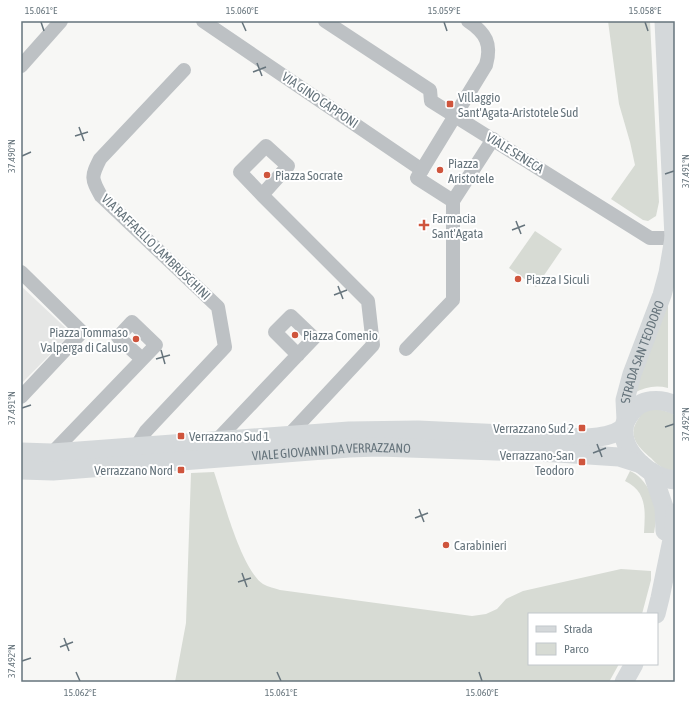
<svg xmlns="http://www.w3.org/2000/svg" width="696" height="703" font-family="'Asap Condensed',sans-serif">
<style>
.built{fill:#e5e6e5}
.green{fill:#d7dbd4}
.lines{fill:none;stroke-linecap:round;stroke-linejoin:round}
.street{stroke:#bdc1c4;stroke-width:14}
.secondary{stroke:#d4d8da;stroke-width:19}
.ticks{fill:none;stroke:#66747c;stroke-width:1.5}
.poi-dot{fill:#cf553d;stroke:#fff;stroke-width:1.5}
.labels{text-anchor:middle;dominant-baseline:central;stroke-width:4;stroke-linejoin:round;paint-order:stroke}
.poi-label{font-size:13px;fill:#66747c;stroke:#fff;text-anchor:start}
.street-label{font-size:13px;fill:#66747c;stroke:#fff}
.neatline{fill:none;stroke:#66747c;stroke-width:1.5}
.ticks-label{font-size:10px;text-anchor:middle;fill:#66747c}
</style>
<rect width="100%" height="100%" fill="#f7f7f5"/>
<!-- built -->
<polygon class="built" points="21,286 71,333 21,384"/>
<!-- green -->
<g class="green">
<polygon points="608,21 650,21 659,202 656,216 648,221 643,220 611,199 635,165 630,142 619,104"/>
<polygon points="535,231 562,249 536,287 509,268"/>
<path d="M668,304V388C656,385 645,387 634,393Z"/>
<path d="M654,408L672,413L675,416V471C664,470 658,466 651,458C638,447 626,435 639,418C640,416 641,414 642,413C645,411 651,410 654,408Z"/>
<path d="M630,471C646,478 655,498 656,515C656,520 655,527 654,533H644C645,512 648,492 625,481Z"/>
<path d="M214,472C223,498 241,569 263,584C268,587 275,588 280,590L472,616L486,614L497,609L506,599L523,591L621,569L651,571V580L642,614H529V664H619L609,682H175L186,623L191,473Z"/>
</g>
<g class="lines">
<!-- street -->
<g class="street">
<polyline points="203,21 422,170"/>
<polyline points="325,21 430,90 431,101 650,238 674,238"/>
<path d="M468,21C486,33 492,44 486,65L417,178L453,201L493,139"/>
<polyline points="21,66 61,21"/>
<polyline points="262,195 240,172 266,146 288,166 262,195 368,301 373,345 289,435"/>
<polyline points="21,272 82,332 21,397"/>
<polyline points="406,349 453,300 453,201"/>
<polyline points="217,440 291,362 314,338 291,316 275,332 298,355"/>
<path d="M136,447L146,431L225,347L218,307L101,196C91,178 91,177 100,159L184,70"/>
<polyline points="52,453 156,345 132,322 118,337 142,359"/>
</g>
<!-- secondary -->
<g class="secondary">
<polyline points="664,21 674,238 675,245"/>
<path d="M675,405C660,398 641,398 631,413C627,418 625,421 624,427C621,453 651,478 675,480"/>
<path id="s1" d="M626,420L625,400L632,374L662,295L668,273L674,238"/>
<path d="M21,452L52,453L349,431L418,430L587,438C601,437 612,436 624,428"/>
<path id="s2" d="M21,470L53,471L349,448L379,447L558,453L619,457L641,464"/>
<polyline points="652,472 664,507 665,531"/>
<polyline points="656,614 660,598 673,535 675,513"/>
<polyline points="624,682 634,664"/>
</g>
</g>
<!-- ticks -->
<path class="ticks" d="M41,22L44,31M242,22L246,31M444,22L447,31M645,22L648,31M257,63L262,76M253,72L266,67M79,127L84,141M75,136L88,132M22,156L31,152M665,174L674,171M516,221L521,234M512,230L525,225M338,286L343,299M334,295L347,290M161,350L165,364M156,359L170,355M22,408L31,405M665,427L674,424M597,444L602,457M593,453L606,448M419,509L424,522M415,518L428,513M242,573L247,587M238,582L251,578M64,638L69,651M60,647L73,642M22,661L31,658M76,672L80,681M277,672L281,681M479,672L482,681"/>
<!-- markers -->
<g class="poi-dot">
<rect x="446" y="100" width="8" height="8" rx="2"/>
<circle cx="440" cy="170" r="4"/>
<circle cx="267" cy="175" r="4"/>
<path d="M422 219h4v4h4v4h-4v4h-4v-4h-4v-4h4z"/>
<circle cx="518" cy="279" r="4"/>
<circle cx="295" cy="335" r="4"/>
<circle cx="136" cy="339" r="4"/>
<rect x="578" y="424" width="8" height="8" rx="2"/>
<rect x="177" y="432" width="8" height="8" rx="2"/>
<rect x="578" y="458" width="8" height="8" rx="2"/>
<rect x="177" y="466" width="8" height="8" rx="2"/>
<circle cx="446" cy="545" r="4"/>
</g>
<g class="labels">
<!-- poi labels -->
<g class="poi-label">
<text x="458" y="97">Villaggio<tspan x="458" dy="15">Sant'Agata-Aristotele Sud</tspan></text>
<text x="448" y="163">Piazza<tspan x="448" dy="15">Aristotele</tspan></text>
<text x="275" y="175">Piazza Socrate</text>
<text x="432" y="218">Farmacia<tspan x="432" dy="15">Sant'Agata</tspan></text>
<text x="526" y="279">Piazza I Siculi</text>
<text x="128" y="332" text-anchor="end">Piazza Tommaso<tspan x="128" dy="15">Valperga di Caluso</tspan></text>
<text x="303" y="335">Piazza Comenio</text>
<text x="574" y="428" text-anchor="end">Verrazzano Sud 2</text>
<text x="189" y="436">Verrazzano Sud 1</text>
<text x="574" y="455" text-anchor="end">Verrazzano-San<tspan x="574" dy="15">Teodoro</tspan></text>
<text x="173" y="470" text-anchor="end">Verrazzano Nord</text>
<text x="454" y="545">Carabinieri</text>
</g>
<!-- street labels -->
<g class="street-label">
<text transform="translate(320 100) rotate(34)">VIA GINO CAPPONI</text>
<text transform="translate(515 153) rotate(32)">VIALE SENECA</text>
<text transform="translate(156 247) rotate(44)">VIA RAFFAELLO LAMBRUSCHINI</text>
<text stroke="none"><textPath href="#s1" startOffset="71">STRADA SAN TEODORO</textPath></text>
<text stroke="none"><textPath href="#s2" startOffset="311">VIALE GIOVANNI DA VERRAZZANO</textPath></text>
</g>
</g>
<!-- border -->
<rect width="696" height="703" fill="none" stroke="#ffffff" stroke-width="44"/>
<!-- legend -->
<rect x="528" y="613" width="130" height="52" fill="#ffffff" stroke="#c2c7cb"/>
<rect x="536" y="626" width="20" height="6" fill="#d4d8da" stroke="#c2c7cb"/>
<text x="564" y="633" font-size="12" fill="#66747c">Strada</text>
<rect x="536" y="643" width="20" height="12" fill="#d7dbd4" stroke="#c2c7cb"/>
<text x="564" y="653" font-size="12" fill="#66747c">Parco</text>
<rect x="22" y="22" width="652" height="659" class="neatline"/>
<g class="ticks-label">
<text x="41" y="14">15.061°E</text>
<text x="242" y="14">15.060°E</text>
<text x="444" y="14">15.059°E</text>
<text x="645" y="14">15.058°E</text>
<text transform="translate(11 156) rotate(-90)" y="4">37.490°N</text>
<text transform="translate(685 171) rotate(-90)" y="4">37.491°N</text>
<text transform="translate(11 408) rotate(-90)" y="4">37.491°N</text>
<text transform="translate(685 424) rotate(-90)" y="4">37.492°N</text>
<text transform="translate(11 661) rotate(-90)" y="4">37.492°N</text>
<text x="80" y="696">15.062°E</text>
<text x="281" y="696">15.061°E</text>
<text x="482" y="696">15.060°E</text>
</g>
</svg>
